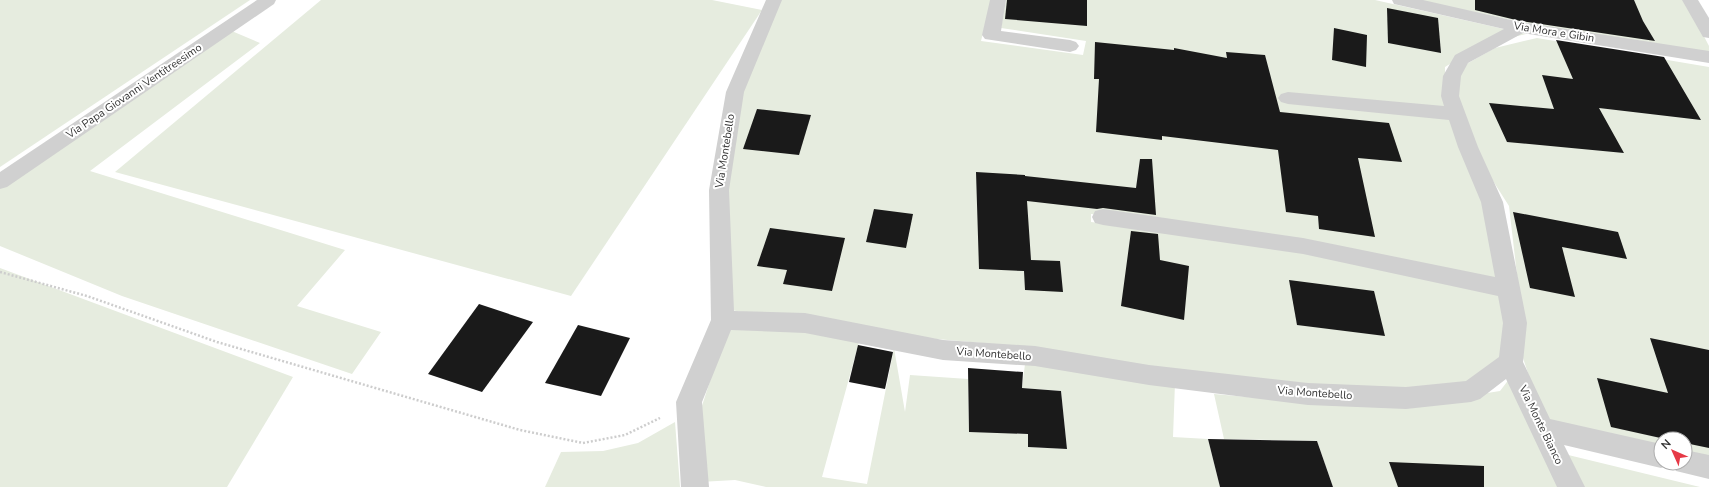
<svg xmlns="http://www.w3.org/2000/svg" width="1709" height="487" font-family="'Nunito Sans',sans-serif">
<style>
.green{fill:#e6ecdf}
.building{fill:#1a1a1a}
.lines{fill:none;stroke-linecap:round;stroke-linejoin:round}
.path{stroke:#cdcdcd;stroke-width:2.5;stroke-dasharray:2 2;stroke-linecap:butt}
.minor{fill:#d0d0d0;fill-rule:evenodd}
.tertiary{fill:#d0d0d0;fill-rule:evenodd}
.labels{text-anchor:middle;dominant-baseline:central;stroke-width:4;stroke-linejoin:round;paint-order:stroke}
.street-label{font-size:11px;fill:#333;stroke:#fff}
</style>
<rect width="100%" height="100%" fill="#fff"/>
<!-- green -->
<g class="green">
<polygon points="0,0 250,0 0,167"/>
<polygon points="321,0 712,0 762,10 571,296 115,172"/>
<polygon points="779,0 991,0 981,41 1083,55 1086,41 1001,28 1006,0 1375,0 1526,34 1489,43 1466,54 1445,67 1445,80 1451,116 1473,166 1507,289 1146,219 1091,214 1091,222 1236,239 1508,296 1509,344 1489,379 1391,391 1213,375 982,343 925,338 730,310 723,196 741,94"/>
<polygon points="1416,0 1685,0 1709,46 1709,61"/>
<polygon points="227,29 260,43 90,171 345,250 297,306 381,332 352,374 122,296 0,246 0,188"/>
<polygon points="1537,38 1709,67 1709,468 1685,463 1685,439 1661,439 1661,458 1549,437 1523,358 1519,292 1509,206 1472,148 1461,115 1454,71 1495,48"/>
<polygon points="0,268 293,377 227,487 0,487"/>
<polygon points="730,319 859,342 822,477 867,484 894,348 905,412 910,375 968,379 969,431 1028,434 1028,447 1067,449 1061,391 1022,388 1025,364 1175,383 1173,437 1208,439 1220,487 766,487 735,480 700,482 700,412"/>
<polygon points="1516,370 1563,487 1333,487 1317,441 1224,439 1214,394 1303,402 1410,405 1500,391"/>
<polygon points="675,422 680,487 545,487 561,452 603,451 638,443"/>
<polygon points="1556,452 1700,487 1574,487"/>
</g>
<!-- building -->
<g class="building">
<polygon points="1007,0 1087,0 1087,26 1005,19"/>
<polygon points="1475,0 1634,0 1643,21 1655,41 1520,21 1475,10"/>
<polygon points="1387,8 1438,18 1441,53 1388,43"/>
<polygon points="1334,28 1367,35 1366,67 1332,60"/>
<polygon points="1556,40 1664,57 1701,120 1599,108 1624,153 1507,142 1489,103 1554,109 1542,75 1573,79"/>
<polygon points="1095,42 1174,50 1174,48 1227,58 1226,52 1265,55 1280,112 1389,123 1402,162 1358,158 1375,237 1319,229 1318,216 1286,212 1278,150 1162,136 1162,140 1096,132 1099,79 1094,79"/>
<polygon points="757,109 811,115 799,155 743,149"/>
<polygon points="1140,159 1152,159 1156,215 1103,208 1097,209 1027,201 1031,260 1060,261 1063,292 1025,290 1024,271 979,269 976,172 1025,175 1025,176 1136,188"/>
<polygon points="874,209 913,214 906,248 866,242"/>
<polygon points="1513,212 1618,232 1627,259 1562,247 1575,297 1530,288"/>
<polygon points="770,228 845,238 832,291 783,284 787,270 757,266"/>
<polygon points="1131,231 1158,234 1160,260 1189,266 1184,320 1121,306"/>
<polygon points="1289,280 1374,291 1385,336 1297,325"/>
<polygon points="479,304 533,322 482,392 428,374"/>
<polygon points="578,325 630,338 601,396 545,383"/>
<polygon points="1650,338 1709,350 1709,448 1685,443 1685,439 1665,439 1611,427 1597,378 1668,393"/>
<polygon points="858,345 893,352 885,389 849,382"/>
<polygon points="968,368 1023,372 1022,388 1061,391 1067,449 1028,447 1028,434 969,432"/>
<polygon points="1208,439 1317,441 1333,487 1220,487"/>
<polygon points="1389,462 1484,466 1484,487 1398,487"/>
</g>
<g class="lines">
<!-- path -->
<polyline class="path" points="0,272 87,296 217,342 520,430 583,443 625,435 660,418"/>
<!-- minor -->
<g class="minor">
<polygon points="766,0 782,0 744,92 729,190 734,311 805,313 943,340 1035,346 1149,365 1308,383 1406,387 1466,381 1499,357 1503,323 1498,296 1303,254 1103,225 1095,223 1092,217 1095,211 1103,209 1303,238 1495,277 1481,202 1458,147 1449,120 1288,104 1281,102 1278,98 1281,94 1288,92 1444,106 1441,96 1443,76 1455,55 1504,29 1394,4 1392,0 1423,0 1520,22 1709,51 1709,63 1523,33 1468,63 1461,76 1459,96 1478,147 1503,202 1527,323 1523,362 1550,419 1661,444 1661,463 1671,463 1670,464 1661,468 1564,445 1585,487 1557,487 1506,379 1480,399 1471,402 1406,409 1308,405 1149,385 1035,366 943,360 805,333 731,330 702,402 709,487 681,487 676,402 711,320 709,190 726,92"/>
<polygon points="990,0 1006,0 1001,31 1070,40 1076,42 1079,46 1076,50 1070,52 985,39 982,35"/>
<polygon points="1682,0 1698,0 1709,18 1709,38 1703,37"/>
<polygon points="1685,450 1709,455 1709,479 1676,471 1672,463 1685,463"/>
</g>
<!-- tertiary -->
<polygon class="tertiary" points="257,0 276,0 274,4 7,187 0,189 0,172"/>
</g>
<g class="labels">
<!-- street labels -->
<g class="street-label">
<text transform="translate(1554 32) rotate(9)">Via Mora e Gibin</text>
<text transform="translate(134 91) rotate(-34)">Via Papa Giovanni Ventitreesimo</text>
<text transform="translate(725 151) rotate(-81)">Via Montebello</text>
<text transform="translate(994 354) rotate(4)">Via Montebello</text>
<text transform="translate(1315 393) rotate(4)">Via Montebello</text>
<text transform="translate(1541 425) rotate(64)">Via Monte Bianco</text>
</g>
</g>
<!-- north arrow -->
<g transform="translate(1673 451) rotate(315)"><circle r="19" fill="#ffffff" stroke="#adadad"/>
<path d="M0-3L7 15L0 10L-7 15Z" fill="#e63946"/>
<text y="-6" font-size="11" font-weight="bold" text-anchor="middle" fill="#333333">N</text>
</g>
</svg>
